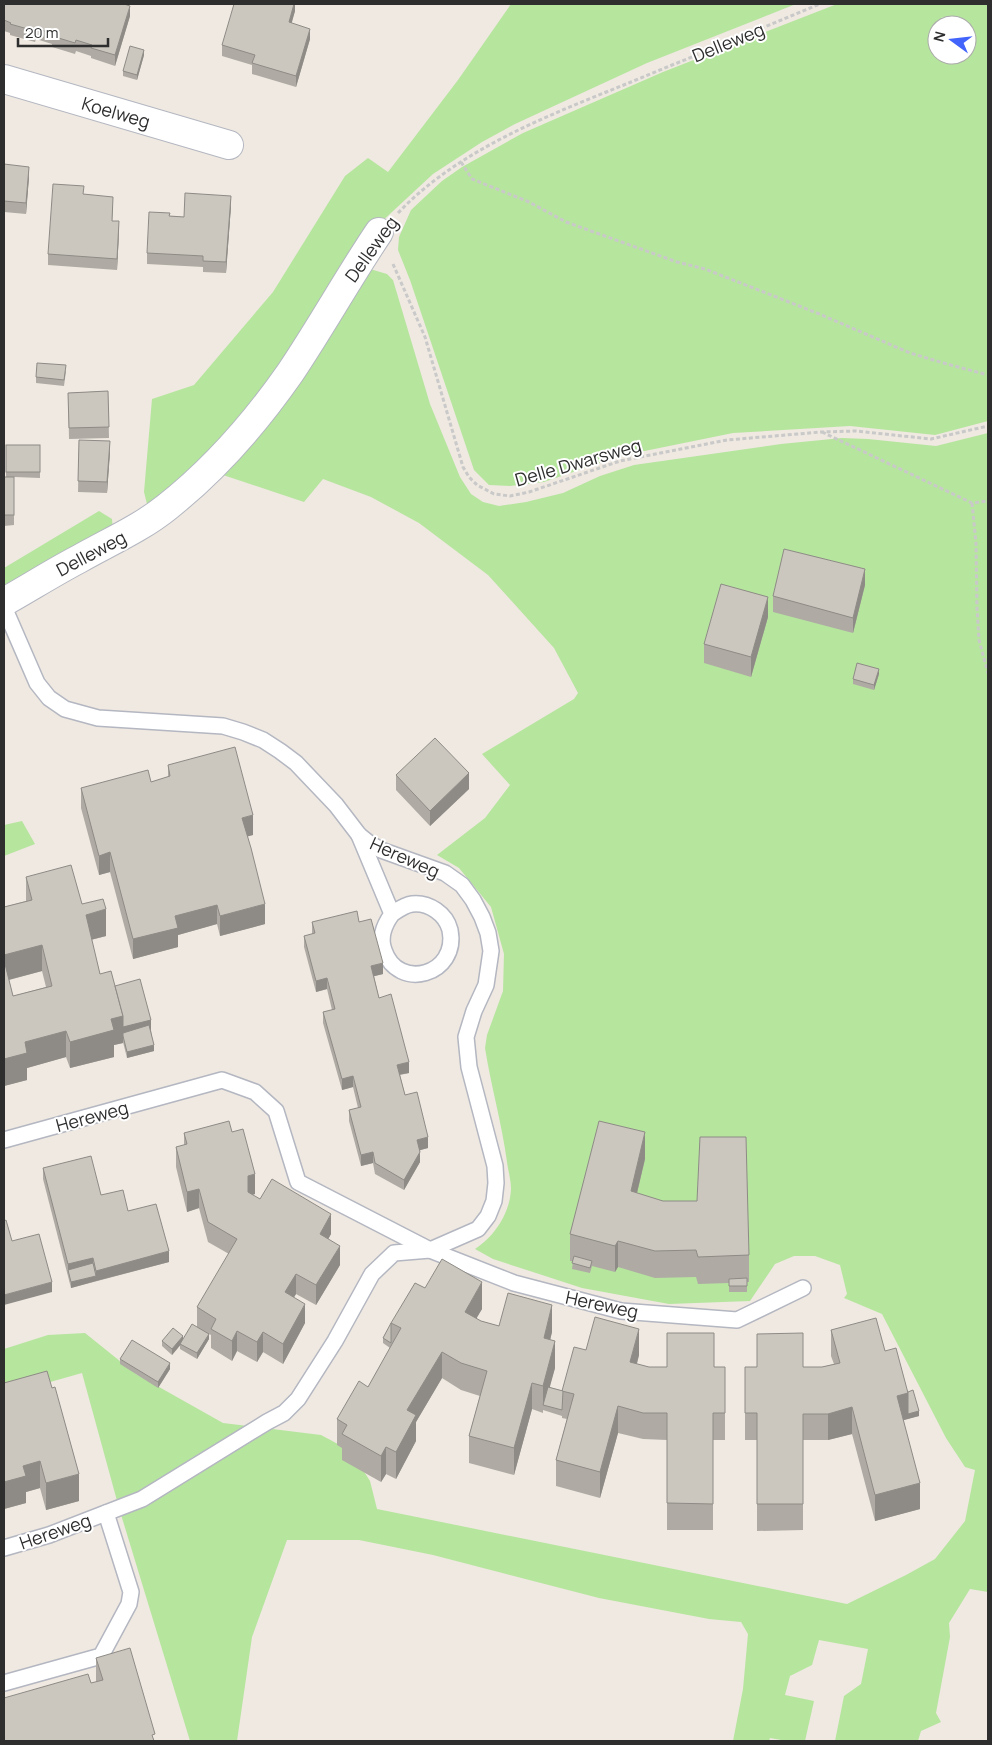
<svg xmlns="http://www.w3.org/2000/svg" width="992" height="1745" font-family="Manrope,sans-serif">
<style>
.green{fill:#b6e59e;fill-rule:evenodd}
.lines{fill:none;stroke-linecap:round;stroke-linejoin:round}
.service-casing{stroke:#b4b7c1;stroke-width:18}
.minor-casing{stroke:#b4b7c1;stroke-width:30}
.path{stroke:#c9c9c9;stroke-width:3;stroke-dasharray:4 2.5;stroke-linecap:butt}
.service{stroke:#fff;stroke-width:15}
.minor{stroke:#fff;stroke-width:28}
.wall{fill:#afaba4;fill-rule:evenodd}
.shaded-wall{fill:#8e8b86}
.building{fill:#cbc7bf;stroke:#8e8b86}
.labels{text-anchor:middle;dominant-baseline:central;stroke-width:4;stroke-linejoin:round;paint-order:stroke}
.street-label{font-size:18px;fill:#2e2e2e;stroke:#fff}
</style>
<rect width="100%" height="100%" fill="#efe9e1"/>
<!-- green -->
<g class="green">
<polygon points="511,4 796,4 647,63 515,124 482,142 433,174 378,225 250,416 149,512 144,492 152,399 194,385 273,292 345,176 368,158 388,172 458,80"/>
<path d="M837,4H988V421L935,435L850,426L733,433L620,456L544,482L510,486L489,485L474,470L410,280L398,250L399,237L411,210L442,181L462,167L523,133L663,72ZM937,25H967V55H937Z"/>
<path d="M370,269L387,274L393,280L430,404L460,477L471,494L483,502L499,506L526,502L563,493L600,476L634,465L781,444L842,438L868,439L936,446L988,433V1592L970,1589L949,1623L950,1637L936,1713L941,1722L921,1731L918,1741H835L844,1696L861,1684L868,1649L819,1640L812,1665L790,1676L785,1695L814,1701L805,1741H787L770,1738L769,1741H733L743,1689L748,1634L741,1622L709,1619L599,1598L433,1555L359,1540H287L252,1637L237,1741H190L119,1508L82,1373L4,1395V1349L48,1335L85,1333L136,1374L223,1423L321,1435L351,1451L370,1481L377,1509L847,1604L906,1575L935,1559L965,1521L975,1470L965,1467L946,1438L882,1314L844,1298L847,1294L840,1265L815,1256H794L775,1264L750,1301L669,1304L582,1288L493,1259L475,1249C495,1236 510,1213 511,1189C511,1180 508,1170 507,1162C502,1124 491,1086 485,1048L487,1035L503,991L504,954L491,907L459,868L437,855L485,818L510,785L482,754L574,699L578,693L554,648L488,575L419,523L371,497L323,479L304,502L220,474L283,406L334,316Z"/>
<polygon points="99,511 112,519 113,531 4,587 4,568"/>
<polygon points="22,821 35,844 4,856 4,825"/>
</g>
<g class="lines">
<!-- service casing -->
<g class="service-casing">
<g id="service">
<polyline points="4,607 37,683 49,698 65,709 98,718 223,726 243,732 263,740 280,751 296,763 336,805 359,835 369,843 381,850 445,873 462,885 473,900 482,917 488,933 491,951 486,985 474,1011 466,1037 469,1067 495,1166 496,1183 494,1201 488,1216 478,1229 430,1250 394,1253 372,1274 335,1341 298,1399 284,1413 267,1422 142,1499 49,1535 4,1548"/>
<path d="M359,835L392,914C384,925 379,937 384,950C398,992 459,975 450,930C446,914 429,902 412,904C404,905 398,910 392,914"/>
<polyline points="4,1140 222,1080 255,1092 276,1111 298,1182 430,1250 514,1283 621,1311 737,1320 803,1288"/>
<polyline points="4,1683 101,1656 129,1604 131,1592 106,1513"/>
</g>
</g>
<!-- minor casing -->
<g class="minor-casing">
<g id="minor">
<polyline points="4,79 229,145"/>
<path d="M4,602C29,588 54,572 79,559C109,542 141,528 167,507C215,469 255,423 290,373C321,327 348,278 379,232"/>
</g>
</g>
<!-- path -->
<g class="path">
<polyline points="461,162 472,179 529,202 566,222 677,262 705,269 817,313 910,353 947,364 988,375"/>
<path d="M398,213C460,148 550,115 631,82C694,56 757,30 820,4"/>
<polyline points="393,264 425,337 463,467 469,477 477,485 494,494 510,496 529,492 620,461 727,440 821,432 856,431 931,439 988,426"/>
<polyline points="822,432 972,503 988,501"/>
<polyline points="972,503 976,543 977,608 979,640 988,673"/>
</g>
<!-- service -->
<use href="#service" class="service"/>
<!-- minor -->
<use href="#minor" class="minor"/>
</g>
<!-- wall -->
<g class="wall">
<polygon points="4,4 130,16 115,66 91,58 91,56 76,51 75,54 52,47 52,44 36,39 35,42 10,35 10,33 4,31"/>
<polygon points="295,4 295,11 291,23 310,39 296,87 252,74 252,65 222,56 222,45"/>
<polygon points="144,55 137,80 123,76 123,71"/>
<polygon points="4,164 29,177 26,214 4,212"/>
<polygon points="84,194 113,207 112,221 119,232 117,270 48,265 48,254"/>
<polygon points="231,206 226,273 203,272 203,267 147,264 147,253 170,216 184,217"/>
<polygon points="66,371 64,386 36,383 36,377"/>
<polygon points="108,391 109,438 69,439 68,393"/>
<polygon points="79,440 110,452 107,493 78,492"/>
<polygon points="6,445 40,445 40,478 14,477 14,525 4,526 4,477 6,477"/>
<polygon points="865,585 853,633 773,612 773,596"/>
<polygon points="768,617 751,677 704,663 704,644"/>
<polygon points="879,674 874,690 853,684 853,679"/>
<polygon points="168,765 253,835 247,836 265,924 220,936 217,924 178,935 178,947 133,959 110,872 99,875 81,808 81,788 151,782 168,777"/>
<polygon points="396,775 469,789 430,826 396,790"/>
<path d="M26,877L82,904L106,936L91,940L100,974L115,986L151,1030L154,1051L127,1058L123,1042V1043L114,1045V1057L70,1068L66,1057L27,1068V1080L4,1086V907L26,901ZM42,971L46,987L13,996L9,980Z"/>
<polygon points="312,922 359,922 383,974 374,976 379,998 409,1073 400,1075 405,1095 428,1148 420,1150 420,1162 404,1190 375,1174 373,1163 361,1166 349,1121 349,1110 358,1108 353,1087 342,1090 323,1023 323,1012 332,1010 327,989 316,992 304,947 304,936 312,934"/>
<polygon points="232,1132 255,1194 252,1195 331,1234 328,1239 340,1265 316,1305 296,1294 294,1297 305,1323 283,1364 263,1352 257,1362 237,1351 232,1361 211,1348 211,1335 209,1334 209,1339 197,1359 180,1349 180,1345 172,1355 162,1346 162,1341 183,1340 197,1327 197,1307 229,1254 208,1242 199,1208 187,1212 176,1167 176,1147 184,1145 184,1133"/>
<polygon points="645,1159 637,1193 749,1255 749,1282 747,1282 747,1292 729,1292 729,1283 698,1284 696,1277 655,1278 618,1267 615,1272 592,1266 590,1273 572,1269 573,1261 570,1261 570,1234"/>
<polygon points="43,1168 101,1195 128,1211 169,1262 71,1288 43,1179"/>
<polygon points="415,1283 425,1288 482,1309 476,1318 481,1321 499,1326 552,1332 550,1340 555,1368 549,1387 563,1391 586,1350 639,1355 637,1364 649,1367 725,1367 725,1440 713,1440 713,1530 667,1530 667,1440 643,1439 618,1433 600,1498 556,1486 556,1460 567,1419 562,1418 562,1416 543,1410 543,1413 532,1409 514,1475 469,1463 469,1436 480,1396 461,1390 442,1378 416,1422 416,1441 396,1479 386,1474 381,1482 342,1460 342,1448 337,1445 337,1419 368,1387 390,1348 383,1343 383,1338"/>
<polygon points="831,1330 885,1351 908,1392 919,1416 903,1420 920,1509 875,1521 852,1434 828,1440 803,1440 803,1530 757,1531 757,1440 745,1440 745,1367 822,1367 834,1364 831,1356"/>
<polygon points="120,1359 170,1369 158,1388 120,1364"/>
<polygon points="4,1383 79,1501 46,1510 40,1488 26,1492 26,1503 4,1509"/>
<polygon points="96,1658 155,1741 91,1683 96,1682"/>
</g>
<!-- shaded-wall -->
<g class="shaded-wall">
<polygon points="294,4 295,4 295,11 289,33 289,22"/>
<polygon points="130,6 130,16 115,66 115,55"/>
<polygon points="310,29 310,39 296,87 296,76"/>
<polygon points="144,50 144,55 137,80 137,75"/>
<polygon points="29,167 29,177 26,214 26,203"/>
<polygon points="231,196 231,206 226,273 226,262"/>
<polygon points="119,221 119,232 117,270 117,259"/>
<polygon points="110,441 110,452 107,493 107,482"/>
<polygon points="865,569 865,585 853,633 853,618"/>
<polygon points="768,597 768,617 751,677 751,657"/>
<polygon points="879,669 879,674 874,690 874,685"/>
<polygon points="469,773 469,789 430,826 430,811"/>
<polygon points="253,815 253,835 242,838 242,818"/>
<polygon points="110,852 110,872 99,875 99,856"/>
<polygon points="265,904 265,924 220,936 220,916"/>
<polygon points="217,905 217,924 178,935 178,947 133,959 133,939 175,916"/>
<polygon points="106,909 106,936 86,941 86,915"/>
<polygon points="42,945 42,971 4,981 4,955"/>
<polygon points="383,963 383,974 371,977 371,966"/>
<polygon points="327,978 327,989 316,992 316,981"/>
<polygon points="123,1016 151,1020 151,1030 123,1038 123,1036 123,1043 114,1045 114,1057 70,1068 70,1042 111,1019"/>
<polygon points="66,1031 66,1057 27,1068 27,1080 4,1086 4,1059 25,1042"/>
<polygon points="154,1045 154,1051 127,1058 127,1052"/>
<polygon points="409,1062 409,1073 397,1075 397,1065"/>
<polygon points="353,1076 353,1087 342,1090 342,1079"/>
<polygon points="645,1132 645,1159 631,1218 631,1191"/>
<polygon points="428,1137 428,1148 417,1151 417,1140"/>
<polygon points="373,1152 373,1163 361,1166 361,1155"/>
<polygon points="420,1152 420,1162 404,1190 404,1180"/>
<polygon points="255,1174 255,1194 248,1196 248,1176"/>
<polygon points="199,1189 199,1208 187,1212 187,1192"/>
<polygon points="331,1214 331,1234 320,1254 320,1234"/>
<polygon points="618,1241 618,1267 615,1272 615,1246"/>
<polygon points="340,1246 340,1265 316,1305 316,1285"/>
<polygon points="169,1251 169,1262 96,1281 96,1271"/>
<polygon points="93,1258 93,1269 68,1270 68,1264"/>
<polygon points="296,1274 296,1294 285,1312 285,1292"/>
<polygon points="96,1276 96,1281 71,1288 71,1282"/>
<polygon points="52,1282 52,1292 4,1305 4,1295"/>
<polygon points="482,1282 482,1309 465,1338 465,1312"/>
<polygon points="305,1304 305,1323 283,1364 283,1344"/>
<polygon points="552,1305 552,1332 544,1365 544,1338"/>
<polygon points="639,1329 639,1355 630,1388 630,1362"/>
<polygon points="237,1331 237,1351 232,1361 232,1341"/>
<polygon points="263,1332 263,1352 257,1362 257,1342"/>
<polygon points="209,1334 209,1339 197,1359 197,1353"/>
<polygon points="183,1336 183,1342 172,1355 172,1349"/>
<polygon points="555,1341 555,1368 545,1405 543,1405 543,1413 543,1386"/>
<polygon points="442,1352 442,1378 416,1422 416,1441 396,1479 396,1452 407,1410"/>
<polygon points="170,1363 170,1369 158,1388 158,1382"/>
<polygon points="532,1383 532,1409 514,1475 514,1448"/>
<polygon points="908,1393 919,1411 919,1416 897,1422 897,1396"/>
<polygon points="618,1406 618,1433 600,1498 600,1472"/>
<polygon points="852,1407 852,1434 828,1440 828,1414"/>
<polygon points="386,1447 386,1474 381,1482 381,1456"/>
<polygon points="40,1461 40,1488 26,1492 26,1503 4,1509 4,1482 23,1466"/>
<polygon points="79,1474 79,1501 46,1510 46,1483"/>
<polygon points="920,1483 920,1509 875,1521 875,1495"/>
</g>
<!-- building -->
<g class="building">
<polygon points="4,4 124,4 130,6 115,55 91,48 92,45 76,40 75,43 52,36 53,34 36,28 35,31 10,24 11,23 4,20"/>
<polygon points="234,4 294,4 289,22 310,29 296,76 252,63 255,55 222,45"/>
<polygon points="130,46 144,50 137,75 123,71"/>
<polygon points="4,164 29,167 26,203 4,201"/>
<polygon points="53,184 84,186 83,194 113,197 112,221 119,221 117,259 48,254"/>
<polygon points="185,193 231,196 226,262 203,261 203,256 147,253 149,212 170,213 169,216 184,217"/>
<polygon points="37,363 66,365 64,380 36,377"/>
<polygon points="108,391 109,427 69,428 68,393"/>
<polygon points="79,440 110,441 107,482 78,481"/>
<rect x="6" y="445" width="34" height="27"/>
<rect x="4" y="477" width="10" height="38"/>
<polygon points="784,549 865,569 853,618 773,596"/>
<polygon points="721,584 768,597 751,657 704,644"/>
<polygon points="857,663 879,669 874,685 853,679"/>
<polygon points="435,738 469,773 430,811 396,775"/>
<polygon points="235,747 253,815 242,818 251,848 265,904 220,916 217,905 175,916 178,928 133,939 110,852 99,856 81,788 148,770 151,782 170,776 168,765"/>
<polygon points="71,865 82,904 103,899 106,909 86,915 100,974 111,971 123,1016 111,1019 114,1030 70,1042 66,1031 25,1042 27,1053 4,1059 4,960 13,996 52,986 42,945 4,955 4,907 32,900 26,877"/>
<polygon points="357,911 359,922 371,919 383,963 371,966 379,998 391,994 409,1062 397,1065 405,1095 417,1092 428,1137 417,1140 420,1152 404,1180 375,1163 373,1152 361,1155 349,1110 361,1107 353,1076 342,1079 323,1012 335,1009 327,978 316,981 304,936 315,933 312,922"/>
<polygon points="140,979 151,1020 123,1027 123,1016 115,986"/>
<polygon points="149,1025 154,1045 127,1052 123,1036 123,1033"/>
<polygon points="229,1121 232,1132 243,1129 255,1174 248,1176 248,1192 260,1199 272,1179 331,1214 320,1234 340,1246 316,1285 296,1274 285,1292 305,1304 283,1344 263,1332 257,1342 237,1331 232,1341 211,1329 216,1319 197,1307 237,1239 208,1222 199,1189 187,1192 176,1147 187,1144 184,1133"/>
<polygon points="599,1121 645,1132 631,1191 663,1201 697,1201 700,1137 746,1137 749,1255 698,1257 696,1250 655,1251 618,1241 615,1246 570,1234"/>
<polygon points="91,1156 101,1195 123,1190 128,1211 156,1204 169,1251 96,1271 93,1258 68,1264 43,1168"/>
<polygon points="6,1220 12,1241 39,1234 52,1282 4,1295 4,1221"/>
<polygon points="574,1256 592,1261 590,1268 572,1263"/>
<polygon points="442,1259 482,1282 465,1312 481,1321 499,1326 508,1293 552,1305 544,1338 555,1341 543,1386 532,1383 514,1448 469,1436 487,1371 461,1363 442,1352 407,1410 416,1415 396,1452 386,1447 381,1456 342,1434 347,1425 337,1419 359,1381 368,1387 401,1328 391,1323 415,1283 425,1288"/>
<polygon points="93,1263 96,1276 71,1282 68,1270"/>
<polygon points="747,1278 747,1286 729,1286 729,1279"/>
<polygon points="595,1317 639,1329 630,1362 649,1367 667,1367 667,1333 714,1333 714,1367 725,1367 725,1413 713,1413 713,1504 667,1503 667,1413 643,1413 618,1406 600,1472 556,1460 574,1394 562,1391 574,1347 586,1350"/>
<polygon points="876,1318 885,1351 896,1348 908,1393 897,1396 920,1483 875,1495 852,1407 828,1414 803,1414 803,1504 757,1504 757,1413 745,1413 745,1367 757,1367 757,1334 803,1333 803,1367 822,1367 840,1363 831,1330"/>
<polygon points="391,1323 391,1343 383,1338"/>
<polygon points="192,1324 209,1334 197,1353 180,1344"/>
<polygon points="173,1328 183,1336 172,1349 162,1341"/>
<polygon points="132,1340 170,1363 158,1382 120,1359"/>
<polygon points="47,1371 52,1388 55,1387 79,1474 46,1483 40,1461 23,1466 26,1476 4,1482 4,1383"/>
<polygon points="548,1387 563,1391 562,1410 543,1405"/>
<polygon points="913,1390 919,1411 908,1414 908,1392"/>
<polygon points="130,1648 155,1734 152,1735 154,1741 4,1741 4,1698 88,1674 91,1683 103,1680 96,1658"/>
</g>
<g class="labels">
<!-- street labels -->
<g class="street-label">
<text transform="translate(728 42) rotate(-22)">Delleweg</text>
<text transform="translate(116 112) rotate(16)">Koelweg</text>
<text transform="translate(371 249) rotate(-54)">Delleweg</text>
<text transform="translate(578 462) rotate(-16)">Delle Dwarsweg</text>
<text transform="translate(91 553) rotate(-28)">Delleweg</text>
<text transform="translate(405 857) rotate(24)">Hereweg</text>
<text transform="translate(92 1116) rotate(-15)">Hereweg</text>
<text transform="translate(602 1304) rotate(12)">Hereweg</text>
<text transform="translate(55 1531) rotate(-19)">Hereweg</text>
</g>
</g>
<!-- border -->
<rect width="992" height="1745" fill="none" stroke="#2e2e2e" stroke-width="10"/>
<!-- north arrow -->
<g transform="translate(952 40) rotate(285)"><circle r="24" fill="#ffffff" stroke="#ababab"/>
<path d="M0-4L9 19L0 12L-9 19Z" fill="#4264fb"/>
<text y="-8" font-size="14" font-weight="bold" text-anchor="middle" fill="#2e2e2e">N</text>
</g>
<!-- scale -->
<path d="M18 38v8h90v-8" fill="none" stroke="#2e2e2e" stroke-width="2.5"/>
<text x="25" y="38" font-size="15" fill="#2e2e2e" stroke="#ffffff" stroke-width="4" paint-order="stroke">20 m</text>
</svg>
